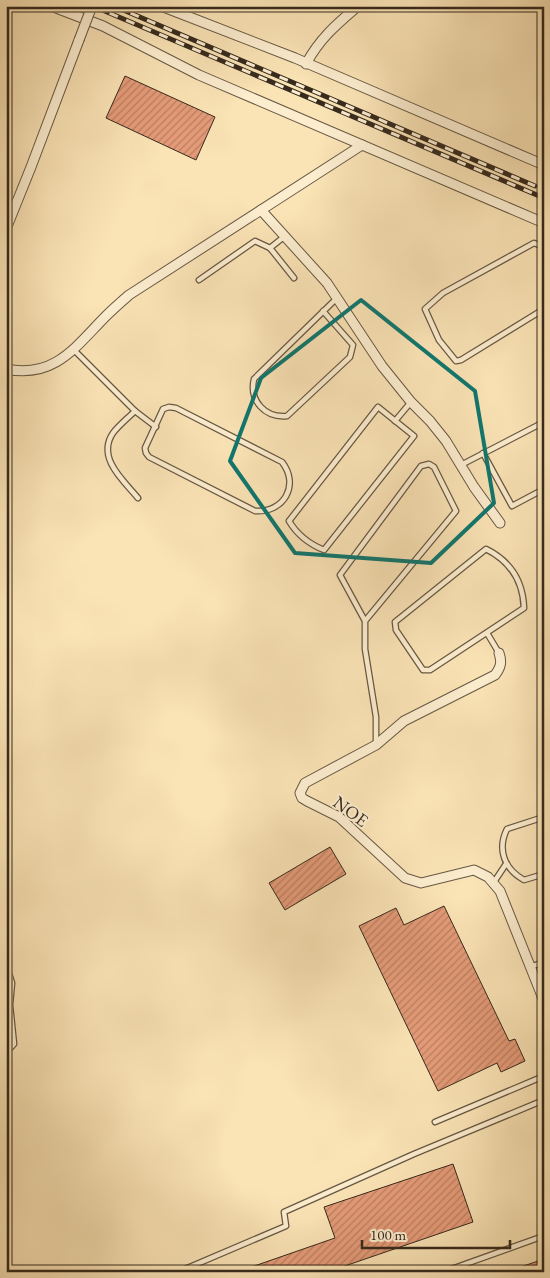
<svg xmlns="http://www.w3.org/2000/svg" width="550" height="1278" font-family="'EB Garamond',serif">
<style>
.building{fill:url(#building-hatch);stroke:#362a1d}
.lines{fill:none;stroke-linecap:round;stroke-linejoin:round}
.service-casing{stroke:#675843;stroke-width:7}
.minor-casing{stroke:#675843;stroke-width:11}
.service{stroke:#fcedcf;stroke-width:4.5}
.minor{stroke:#fcedcf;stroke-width:9}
.rail-casing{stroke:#362a1d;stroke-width:5}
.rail{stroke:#fcedcf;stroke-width:3;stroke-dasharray:9;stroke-linecap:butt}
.minor-bridge-casing{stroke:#675843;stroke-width:11;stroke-linecap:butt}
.minor-bridge{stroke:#fcedcf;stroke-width:9}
.marked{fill:none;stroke:#0f766e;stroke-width:4;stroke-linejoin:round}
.labels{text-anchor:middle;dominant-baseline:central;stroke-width:4;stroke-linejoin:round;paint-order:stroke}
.street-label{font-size:18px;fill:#362a1d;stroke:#fcedcf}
</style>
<defs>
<pattern id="building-hatch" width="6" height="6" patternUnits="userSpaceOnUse" patternTransform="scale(1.25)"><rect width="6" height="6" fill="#e59b78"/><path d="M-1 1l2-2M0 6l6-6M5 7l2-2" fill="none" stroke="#ba7f62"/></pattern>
</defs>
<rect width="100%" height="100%" fill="#fae3b5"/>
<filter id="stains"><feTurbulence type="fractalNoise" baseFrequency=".004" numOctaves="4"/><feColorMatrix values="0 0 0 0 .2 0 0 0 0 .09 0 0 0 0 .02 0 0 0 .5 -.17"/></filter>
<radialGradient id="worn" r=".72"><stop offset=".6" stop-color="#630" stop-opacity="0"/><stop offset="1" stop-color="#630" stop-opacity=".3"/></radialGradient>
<!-- building -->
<g class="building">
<polygon points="125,76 215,117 196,160 106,118"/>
<polygon points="330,847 346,874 285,910 269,883"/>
<polygon points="444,906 509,1041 515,1039 525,1061 501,1072 497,1063 438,1091 359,926 396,908 404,925"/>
<polygon points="453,1164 473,1222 336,1269 337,1272 237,1272 335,1238 324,1207"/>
<polygon points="544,1259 544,1272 506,1272"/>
</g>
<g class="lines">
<!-- service casing -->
<g class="service-casing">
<g id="service">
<polyline points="285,236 270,248 294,278"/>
<polyline points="544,247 534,243 443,293 425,309 439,340 456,361 461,360 544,309"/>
<polyline points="199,280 255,241 270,248"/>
<path d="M323,311L353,345L350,357L287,416C265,418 249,401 254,379L337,298"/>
<polyline points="74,350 135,411 156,427"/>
<path d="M169,407L176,408L282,462C300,485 284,513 255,511L149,457L146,453L145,448L163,409Z"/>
<path d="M378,407L414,436L324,550C309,544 298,536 289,521Z"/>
<path d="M135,411C128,418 119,425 113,433C96,458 124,481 138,498"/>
<polyline points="395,421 411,402"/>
<polyline points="483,453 512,506 544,489"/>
<polyline points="461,465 544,422"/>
<path d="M486,549C510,561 523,581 524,608L430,670H423L396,630L395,622Z"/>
<polyline points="365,621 340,575 421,466 429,464 434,467 456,511 365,621 365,649 376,717 376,743"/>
<polyline points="487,633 499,653"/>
<path d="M544,817L507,829C497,849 504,869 524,880L544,874"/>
<polyline points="494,882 506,864"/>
<polyline points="6,964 12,983 10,1005 14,1044 6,1053"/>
<polyline points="530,967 544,962"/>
<polyline points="435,1122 544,1076"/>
<polyline points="178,1272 286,1226 284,1212 414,1154 544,1100"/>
<polyline points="443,1272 538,1238 544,1239"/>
</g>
</g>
<!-- minor casing -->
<g class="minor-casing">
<g id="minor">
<polyline points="51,6 103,26 199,75 544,223"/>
<polyline points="161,6 295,58 544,165"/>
<path d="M306,64C320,38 337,24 358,6"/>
<polyline points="261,210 327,283 382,366 411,402 430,421 446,441 474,487 500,523"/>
<polyline points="6,229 31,167 79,40"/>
<path d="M6,369C55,379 76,346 106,316C113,309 121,302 129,295L362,145"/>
<path d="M499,653C502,662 501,667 495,675L404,721L376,745L305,783L300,793L302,798L307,801L339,817L405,878L421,883L474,870L488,877L500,891L544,1001"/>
</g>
</g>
<!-- service -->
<use href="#service" class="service"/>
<!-- minor -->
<use href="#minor" class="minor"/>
<!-- rail casing -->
<g class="rail-casing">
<g id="rail">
<polyline points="93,6 544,198"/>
<polyline points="114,6 535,186"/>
</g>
</g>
<!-- rail -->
<use href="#rail" class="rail"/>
<!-- minor-bridge casing -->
<g class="minor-bridge-casing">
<polyline id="minor-bridge" points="79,40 92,6"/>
</g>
<!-- minor-bridge -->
<use href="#minor-bridge" class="minor-bridge"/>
</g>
<!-- marked area -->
<path class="marked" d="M361,300L475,391L494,503L431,563L295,553L230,461L261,378Z"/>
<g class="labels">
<!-- street labels -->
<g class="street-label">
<text transform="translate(351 811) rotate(37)">NOE</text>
</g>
</g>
<!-- margin -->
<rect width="550" height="1278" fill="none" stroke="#fae3b5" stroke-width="25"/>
<rect x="8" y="8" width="535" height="1263" fill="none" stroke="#362a1d" stroke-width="2.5"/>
<rect x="12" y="12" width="525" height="1253" fill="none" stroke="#362a1d"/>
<!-- scale -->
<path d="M362 1240v8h148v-8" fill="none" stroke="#362a1d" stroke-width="2.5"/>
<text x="370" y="1240" font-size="15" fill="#362a1d" stroke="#fcedcf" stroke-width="4" paint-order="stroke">100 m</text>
<rect width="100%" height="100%" filter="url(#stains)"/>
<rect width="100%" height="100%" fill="url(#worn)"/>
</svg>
